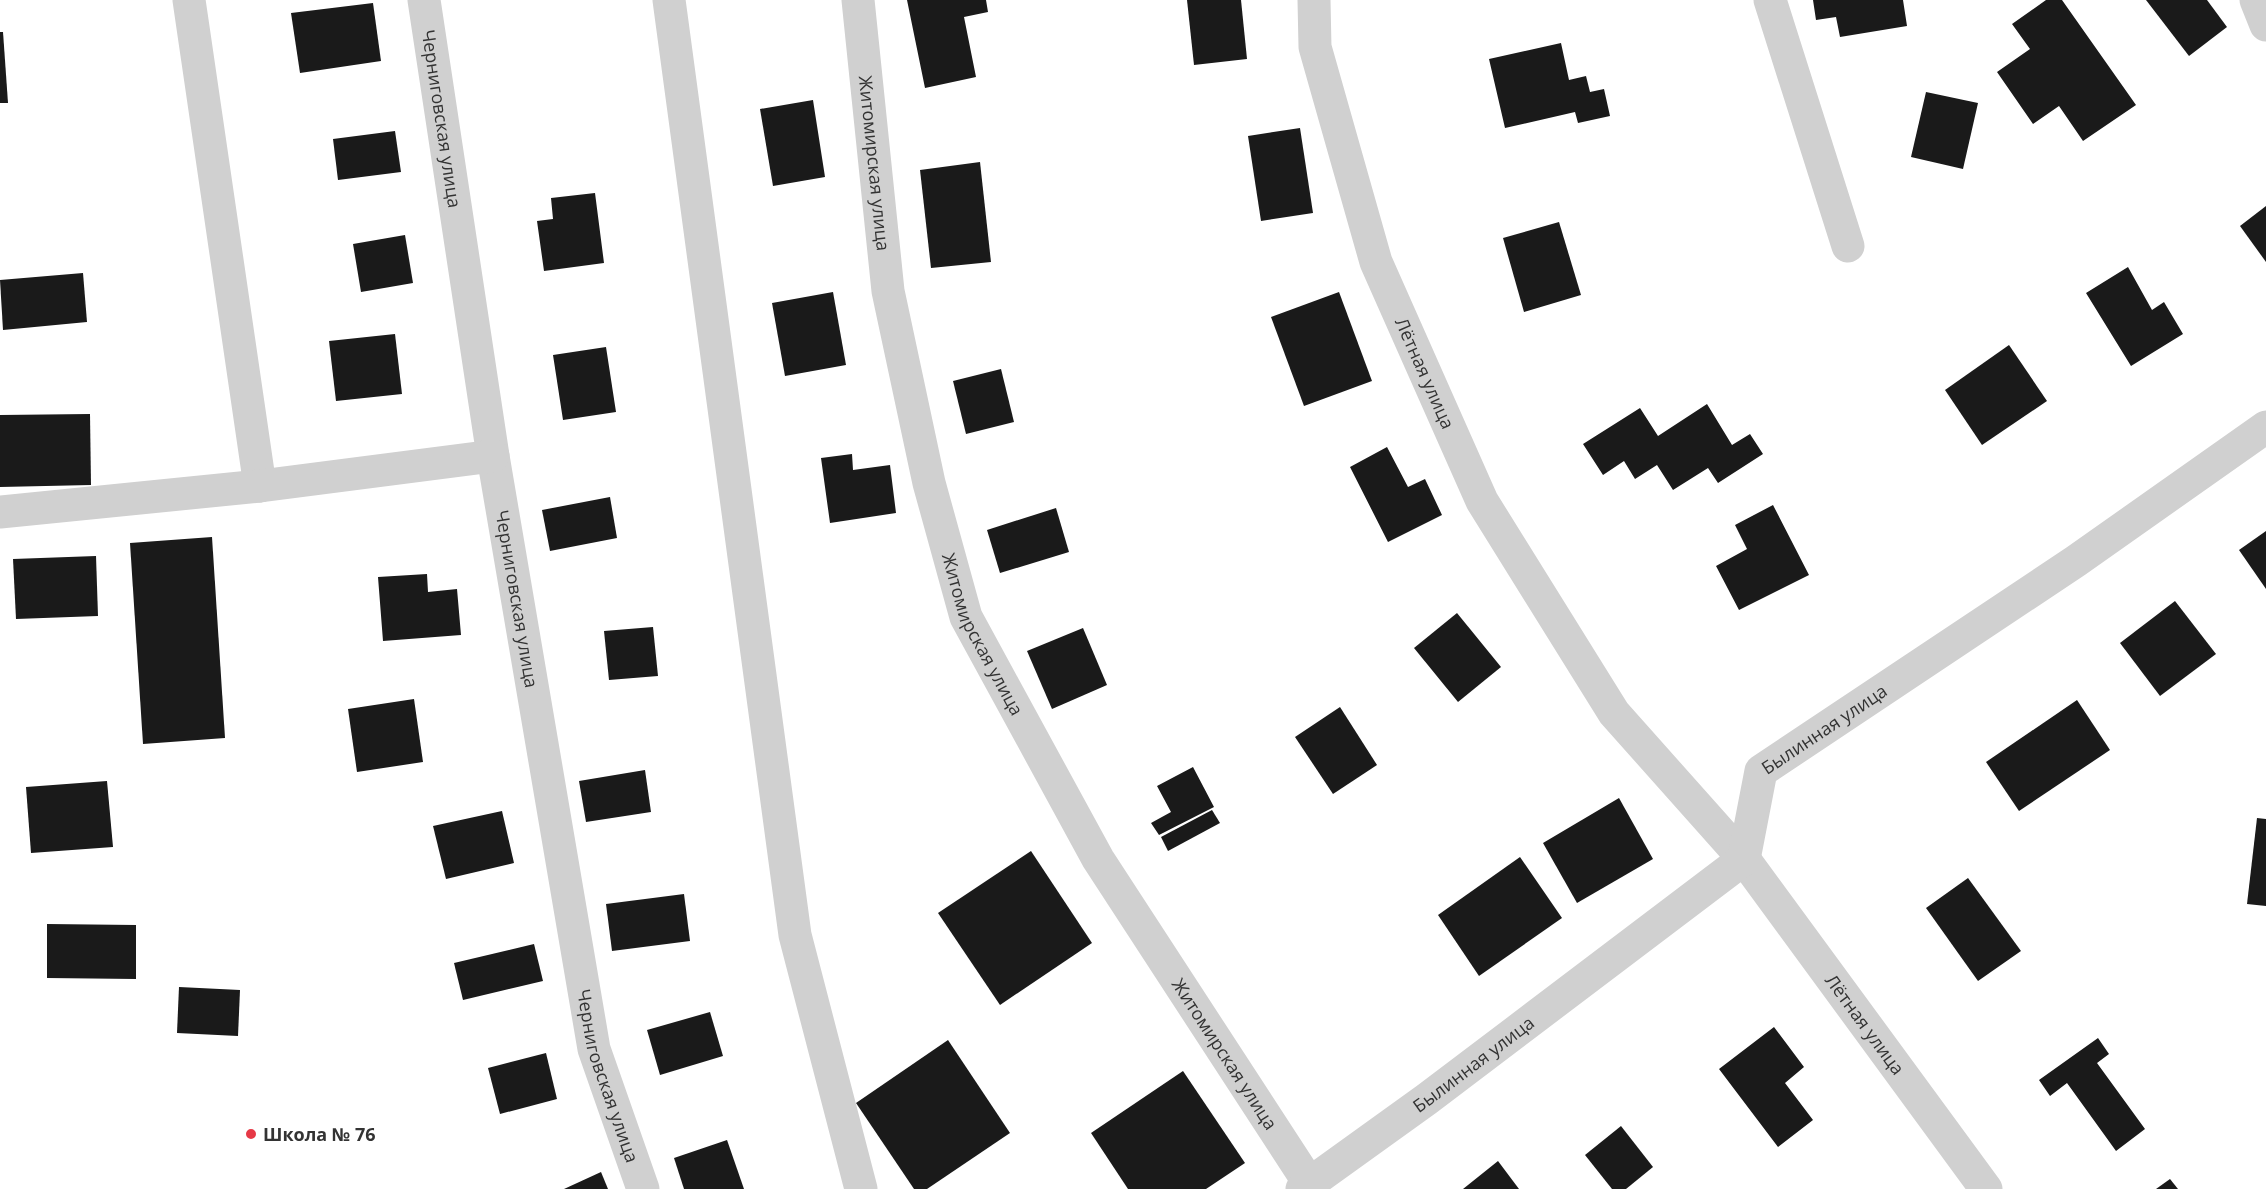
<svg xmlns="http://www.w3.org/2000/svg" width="2266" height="1189" font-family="'Open Sans',sans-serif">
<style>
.building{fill:#1a1a1a}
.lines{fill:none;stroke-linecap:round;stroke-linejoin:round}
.street{stroke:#d0d0d0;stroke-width:33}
.poi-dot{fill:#e63946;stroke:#fff;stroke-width:2}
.labels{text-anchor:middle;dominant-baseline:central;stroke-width:6;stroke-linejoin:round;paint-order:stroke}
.street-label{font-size:18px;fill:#333;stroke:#fff}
.poi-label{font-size:18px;font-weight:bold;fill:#333;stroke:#fff;text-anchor:start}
</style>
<rect width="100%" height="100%" fill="#fff"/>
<!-- building -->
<g class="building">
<polygon points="907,0 986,0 988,12 964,17 976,77 925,88"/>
<polygon points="1187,0 1241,0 1247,59 1194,65"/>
<polygon points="1813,0 1903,0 1907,26 1840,37 1836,17 1816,20"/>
<polygon points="2046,0 2062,0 2136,105 2083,141 2059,106 2033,124 1997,72 2030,49 2012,24"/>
<polygon points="2146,0 2207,0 2227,27 2189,56"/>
<polygon points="373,3 381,61 300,73 291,13"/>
<polygon points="0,32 3,32 8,103 0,103"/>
<polygon points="1561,43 1569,80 1586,76 1590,92 1604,89 1610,116 1578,123 1575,112 1505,128 1489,59"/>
<polygon points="1926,92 1978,103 1963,169 1911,157"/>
<polygon points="813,100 825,177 773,186 760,109"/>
<polygon points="1300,128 1313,213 1261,221 1248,136"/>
<polygon points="395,131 401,172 338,180 333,139"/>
<polygon points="980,162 991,262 931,268 920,170"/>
<polygon points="595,193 604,263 544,271 537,221 553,219 551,198"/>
<polygon points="2266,206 2266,262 2240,226"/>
<polygon points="1559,222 1581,295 1524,312 1503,238"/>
<polygon points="405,235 413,283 361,292 353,244"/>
<polygon points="2128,267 2152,310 2164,302 2183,334 2131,366 2086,293"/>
<polygon points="83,273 87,322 3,330 0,280"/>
<polygon points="833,292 846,365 785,376 772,303"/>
<polygon points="1339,292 1372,381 1304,406 1271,317"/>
<polygon points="395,334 402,394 336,401 329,341"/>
<polygon points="2009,345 2047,401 1982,445 1945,390"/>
<polygon points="606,347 616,412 563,420 553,355"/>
<polygon points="1001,369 1014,422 966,434 953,381"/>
<polygon points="1707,404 1732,445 1750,434 1763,454 1718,483 1708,468 1673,490 1657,465 1635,479 1624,461 1603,475 1583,444 1640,408 1658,436"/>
<polygon points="90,414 91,485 0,487 0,415"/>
<polygon points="1387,447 1408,487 1425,479 1442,515 1388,542 1350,467"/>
<polygon points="852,454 853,470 890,465 896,513 830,523 821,458"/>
<polygon points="610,497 617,538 550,551 542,510"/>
<polygon points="1773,505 1809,575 1739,610 1716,566 1747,549 1735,525"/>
<polygon points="1056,508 1069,552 1000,573 987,530"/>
<polygon points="2266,531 2266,589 2239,550"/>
<polygon points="212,537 225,738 143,744 130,543"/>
<polygon points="96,556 98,616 16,619 13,559"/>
<polygon points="427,574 428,592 457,589 461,635 383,641 378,577"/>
<polygon points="2175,601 2216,654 2160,696 2120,643"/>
<polygon points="1457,613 1501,667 1458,702 1414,648"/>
<polygon points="653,627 658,676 609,680 604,631"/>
<polygon points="1083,628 1107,685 1052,709 1027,651"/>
<polygon points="414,699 423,762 357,772 348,709"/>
<polygon points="2077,700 2110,750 2019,811 1986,762"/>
<polygon points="1340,707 1377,765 1333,794 1295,737"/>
<polygon points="1193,767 1214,807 1159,835 1151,823 1171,812 1157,786"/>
<polygon points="645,770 651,812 586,822 579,781"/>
<polygon points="107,781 113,847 31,853 26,787"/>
<polygon points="1619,798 1653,859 1577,903 1543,843"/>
<polygon points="1212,810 1220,823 1168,851 1161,837"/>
<polygon points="502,811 514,863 446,879 433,826"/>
<polygon points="2257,818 2266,819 2266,906 2247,904"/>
<polygon points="1031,851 1092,943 1000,1005 938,913"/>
<polygon points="1520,857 1562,918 1479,976 1438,915"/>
<polygon points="1968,878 2021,951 1978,981 1926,908"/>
<polygon points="684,894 690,941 612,951 606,904"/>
<polygon points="47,924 136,925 136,979 47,978"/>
<polygon points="534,944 543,981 463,1000 454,963"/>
<polygon points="179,987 240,990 238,1036 177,1033"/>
<polygon points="710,1012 723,1056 660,1075 647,1030"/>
<polygon points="1774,1027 1804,1067 1785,1083 1813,1120 1778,1147 1719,1069"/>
<polygon points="2098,1038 2109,1054 2097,1063 2145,1129 2116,1151 2067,1083 2050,1096 2039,1080"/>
<polygon points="948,1040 1010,1133 927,1189 914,1189 856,1103"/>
<polygon points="546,1053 557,1099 500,1114 488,1068"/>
<polygon points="1183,1071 1245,1163 1206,1189 1128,1189 1091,1133"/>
<polygon points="1621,1126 1653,1167 1626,1189 1612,1189 1585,1155"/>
<polygon points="727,1140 744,1189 684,1189 674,1158"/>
<polygon points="1498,1161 1519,1189 1463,1189"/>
<polygon points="601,1172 608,1189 564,1189"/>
<polygon points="2170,1179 2178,1189 2156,1189"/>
</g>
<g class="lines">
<!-- street -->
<g class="street">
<polyline points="189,0 260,486"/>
<path id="s1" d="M424,0L493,456L594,1049L643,1189"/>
<polyline points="669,0 795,935 861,1189"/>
<path id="s2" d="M858,0L888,291L929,483L966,617L1098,859L1313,1189"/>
<path id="s3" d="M1314,0L1315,47L1376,262L1482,501L1614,713L1744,859L1986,1189"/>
<polyline points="1770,0 1848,246"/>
<polyline points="2256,0 2266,25"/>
<polyline points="0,512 260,486 493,456"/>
<path id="s4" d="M1302,1189L1427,1099L1744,859L1761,771L2076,561L2266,427"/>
</g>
</g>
<!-- markers -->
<circle class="poi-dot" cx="251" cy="1134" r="6"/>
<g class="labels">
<!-- street labels -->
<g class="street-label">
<text stroke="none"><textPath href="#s1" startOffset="120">Черниговская улица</textPath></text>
<text stroke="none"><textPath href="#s2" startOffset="164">Житомирская улица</textPath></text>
<text stroke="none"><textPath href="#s3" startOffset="392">Лётная улица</textPath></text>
<text stroke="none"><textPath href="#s1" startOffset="606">Черниговская улица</textPath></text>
<text stroke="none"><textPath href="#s2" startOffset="650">Житомирская улица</textPath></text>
<text stroke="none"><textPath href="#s4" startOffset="717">Былинная улица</textPath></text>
<text stroke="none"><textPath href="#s3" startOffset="1182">Лётная улица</textPath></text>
<text stroke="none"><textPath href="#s2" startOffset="1136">Житомирская улица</textPath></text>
<text stroke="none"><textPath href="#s4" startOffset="212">Былинная улица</textPath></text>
<text stroke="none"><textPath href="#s1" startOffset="1092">Черниговская улица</textPath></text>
</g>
<!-- poi labels -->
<g class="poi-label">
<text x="263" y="1134">Школа № 76</text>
</g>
</g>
</svg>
